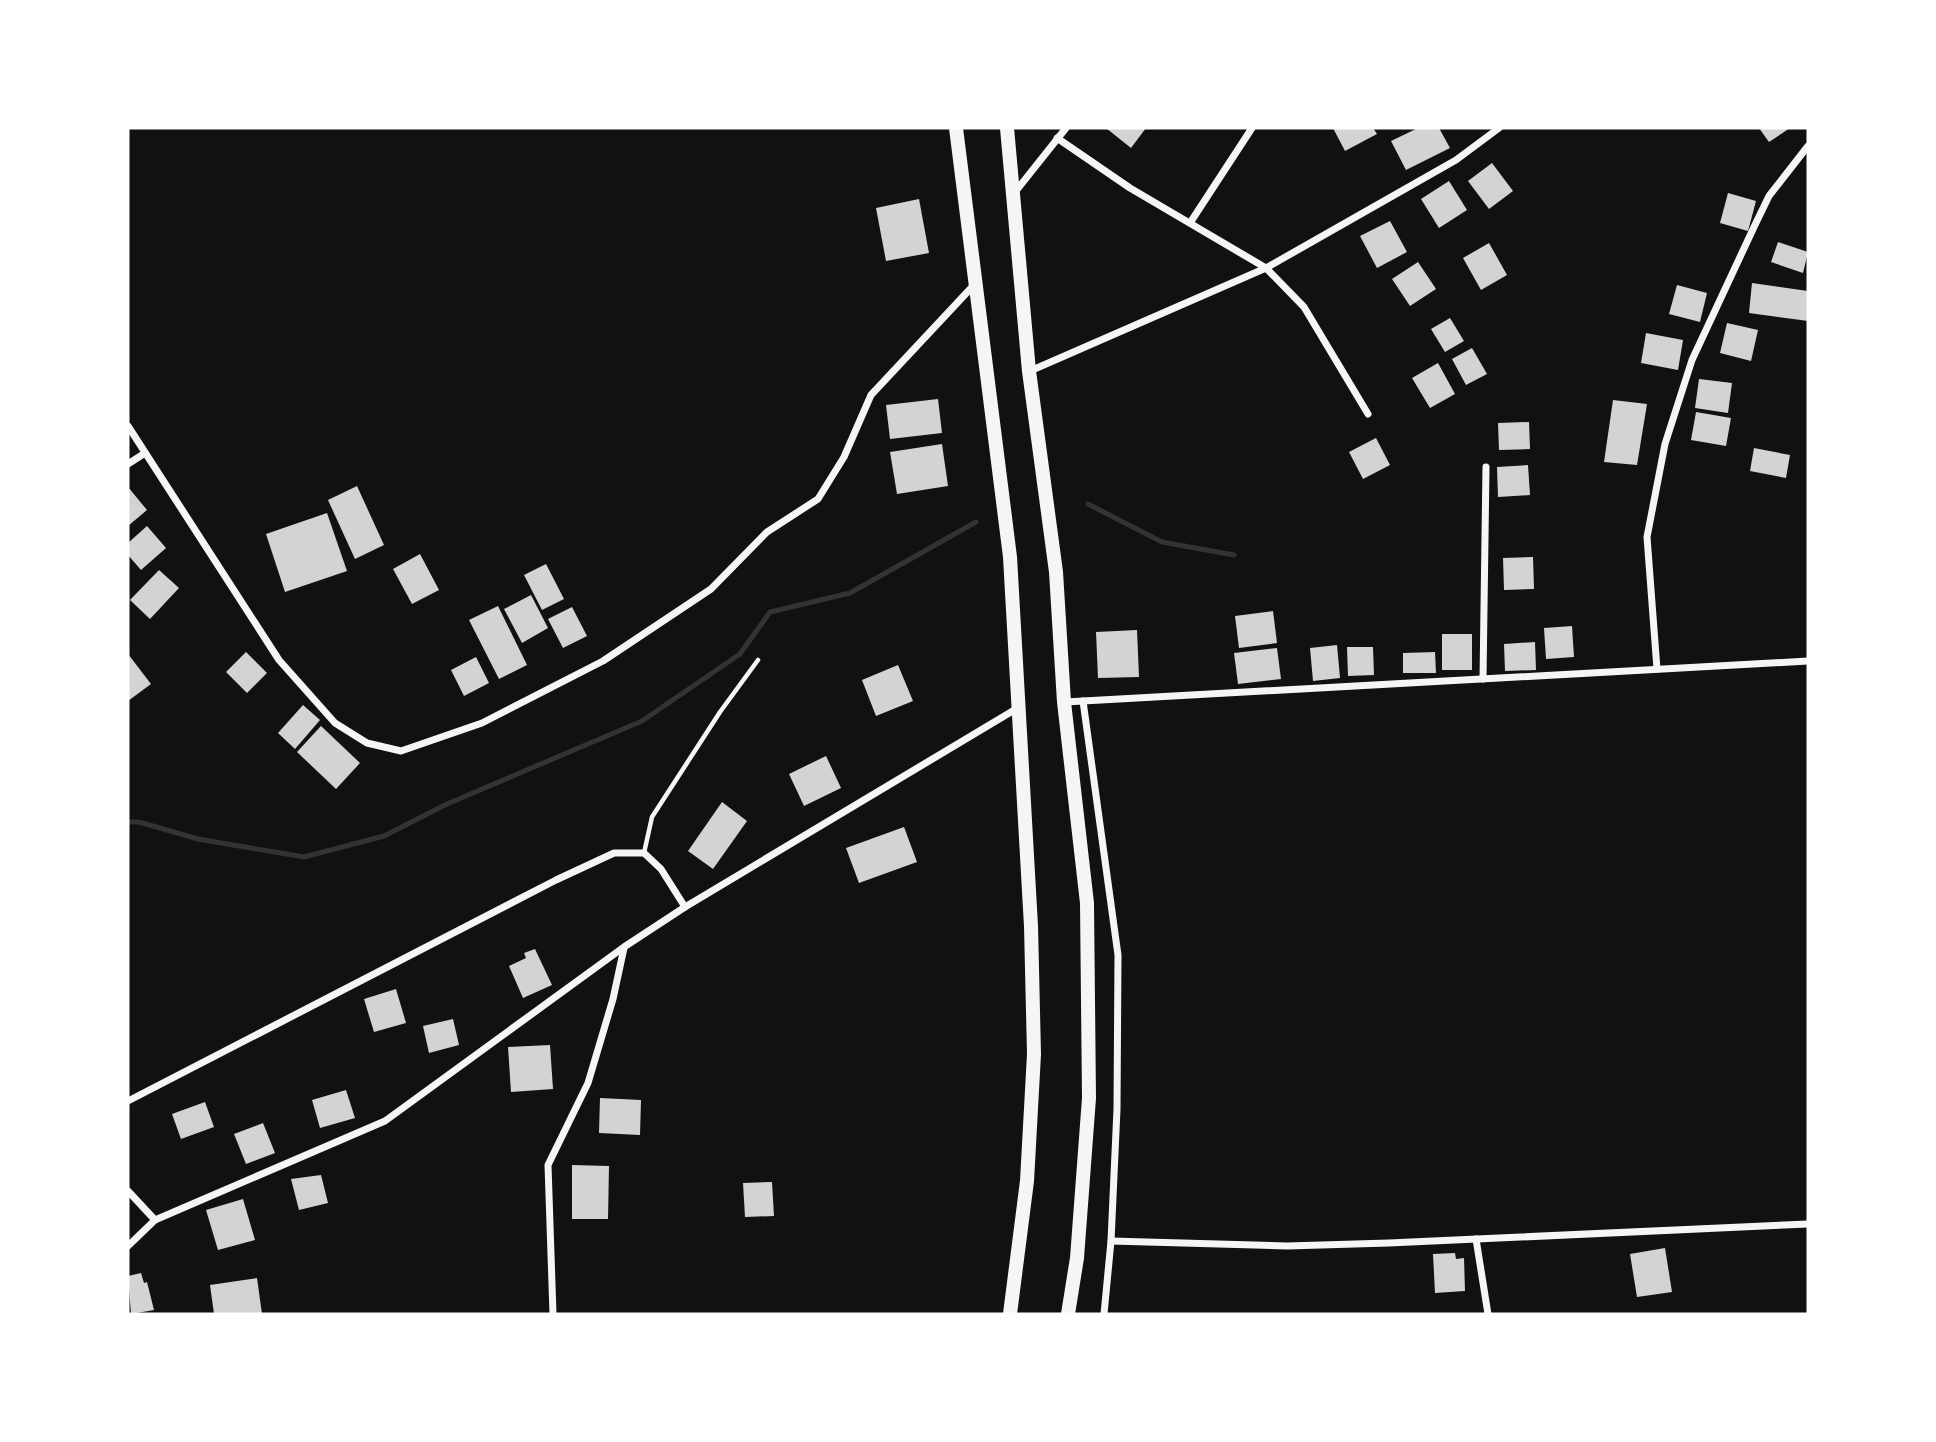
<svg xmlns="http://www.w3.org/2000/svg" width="1936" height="1442" font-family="Georgia,serif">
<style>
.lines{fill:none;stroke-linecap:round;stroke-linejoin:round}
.stream{stroke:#333;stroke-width:5}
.building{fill:#d3d3d3}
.service{stroke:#f5f5f5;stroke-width:4.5}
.minor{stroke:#f5f5f5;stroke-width:7}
.trunk{stroke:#f5f5f5;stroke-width:14}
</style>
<rect width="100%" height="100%" fill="#111"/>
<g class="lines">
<!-- stream -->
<g class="stream">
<polyline points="1088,504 1162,542 1234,555"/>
<polyline points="128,822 139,822 198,839 304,857 384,836 447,804 642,721 740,654 770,612 850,593 976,522"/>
</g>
</g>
<!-- building -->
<g class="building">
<polygon points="1106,128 1146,128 1131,148"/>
<polygon points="1333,128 1373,128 1377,134 1345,151"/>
<polygon points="1418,128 1439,128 1450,148 1406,170 1391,141"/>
<polygon points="1759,128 1790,128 1769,142"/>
<polygon points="1492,163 1513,191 1489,209 1468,181"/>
<polygon points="1449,181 1467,210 1439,228 1421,199"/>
<polygon points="1728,193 1756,201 1748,231 1720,223"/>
<polygon points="919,199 929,253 886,261 876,208"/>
<polygon points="1390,221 1407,252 1377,268 1360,236"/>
<polygon points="1778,242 1808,252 1803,273 1771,262"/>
<polygon points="1489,243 1507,275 1481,290 1463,258"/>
<polygon points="1418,262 1436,289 1410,306 1392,279"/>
<polygon points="1752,283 1808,291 1808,321 1749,313"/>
<polygon points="1677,285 1707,293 1700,322 1669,314"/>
<polygon points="1450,318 1464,341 1445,352 1431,329"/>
<polygon points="1727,323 1758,330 1751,361 1720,353"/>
<polygon points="1646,333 1683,340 1678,370 1641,363"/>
<polygon points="1472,348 1487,374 1466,385 1452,359"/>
<polygon points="1438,363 1455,394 1430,408 1412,378"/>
<polygon points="1699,379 1732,383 1728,413 1695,408"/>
<polygon points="938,399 942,433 890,439 886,405"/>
<polygon points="1613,400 1647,404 1637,465 1604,462"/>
<polygon points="1696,412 1731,418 1726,446 1691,440"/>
<polygon points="1529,422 1530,449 1499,450 1498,423"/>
<polygon points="1376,438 1390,465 1363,479 1349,452"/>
<polygon points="942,444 948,486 897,494 890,452"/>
<polygon points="1754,448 1790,455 1786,478 1750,471"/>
<polygon points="1528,465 1530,495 1498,497 1497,467"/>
<polygon points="357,486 384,545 355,559 328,500"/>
<polygon points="128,487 147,510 128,526"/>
<polygon points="327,513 347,571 285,592 266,534"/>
<polygon points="147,526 166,548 141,570 128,555 128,543"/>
<polygon points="420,554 439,590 412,604 393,569"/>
<polygon points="1533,557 1534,589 1504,590 1503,558"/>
<polygon points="546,564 564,599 542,610 524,575"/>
<polygon points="159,570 179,588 150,619 130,600"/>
<polygon points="531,595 548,628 522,643 504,609"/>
<polygon points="498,606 527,665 499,679 469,620"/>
<polygon points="572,607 587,636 563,648 548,619"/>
<polygon points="1273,611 1277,643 1239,648 1235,616"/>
<polygon points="1572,626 1574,657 1546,659 1544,628"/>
<polygon points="1137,630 1139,677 1098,678 1096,632"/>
<rect x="1442" y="634" width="30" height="36"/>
<polygon points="1535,642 1536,670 1505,671 1504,644"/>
<polygon points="1337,645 1340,678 1313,681 1310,648"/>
<polygon points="1347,647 1373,647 1374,675 1348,676"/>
<polygon points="1277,648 1281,679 1238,684 1234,653"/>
<polygon points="246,652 267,673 247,693 226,672"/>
<polygon points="1435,652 1436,673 1403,673 1403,653"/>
<polygon points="128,654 151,684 128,701"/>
<polygon points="476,657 489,683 464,696 451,670"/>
<polygon points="898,665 913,701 876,716 862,680"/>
<polygon points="303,705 320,720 295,749 278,733"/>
<polygon points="321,726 360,763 336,789 297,752"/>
<polygon points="826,756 841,788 804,806 789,774"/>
<polygon points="722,802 747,821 713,869 688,851"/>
<polygon points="904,827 917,862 859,883 846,848"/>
<polygon points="535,949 552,985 523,998 509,966 526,958 524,953"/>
<polygon points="396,989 406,1023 374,1032 364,999"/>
<polygon points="453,1019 459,1045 429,1053 423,1026"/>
<polygon points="550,1045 553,1089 511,1092 508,1047"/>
<polygon points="346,1090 355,1118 320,1128 312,1100"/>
<polygon points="600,1098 641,1100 640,1135 599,1133"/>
<polygon points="205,1102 214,1127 181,1139 172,1114"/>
<polygon points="263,1123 275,1153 246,1164 234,1134"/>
<polygon points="572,1165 609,1166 608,1219 572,1219"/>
<polygon points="321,1175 328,1203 299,1210 291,1179"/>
<polygon points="772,1182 774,1216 745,1217 743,1183"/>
<polygon points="243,1199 255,1240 218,1250 206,1210"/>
<polygon points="1665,1248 1672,1292 1637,1297 1630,1254"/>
<polygon points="1455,1253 1456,1259 1464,1258 1465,1291 1435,1293 1433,1254"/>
<polygon points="141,1273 144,1283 147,1282 154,1310 131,1314 128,1276"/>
<polygon points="257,1278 262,1314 214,1314 210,1285"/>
</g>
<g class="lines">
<!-- service -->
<polyline class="service" points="644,853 652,817 720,712 758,660"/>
<!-- minor -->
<g class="minor">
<polyline points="1057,138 1130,188 1266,268 1304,307 1368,414"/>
<polyline points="1015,192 1066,128"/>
<polyline points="1190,223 1252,128"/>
<polyline points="1030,371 1266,268 1456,160 1499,128"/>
<polyline points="128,426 279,660 335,723 367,743 401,751 482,723 603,661 711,589 767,532 818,499 844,457 871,395 973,286"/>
<polyline points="128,464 145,453"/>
<polyline points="1657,669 1647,537 1665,444 1692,360 1754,227 1769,196 1808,146"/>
<polyline points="1483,679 1486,467"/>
<polyline points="1083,701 1118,955 1117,1109 1111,1241 1104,1314"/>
<polyline points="1065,702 1808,661"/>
<polyline points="128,1101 556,880 614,853 644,853 661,869 685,907"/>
<polyline points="128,1191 155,1220"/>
<polyline points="1476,1239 1488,1314"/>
<polyline points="1111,1241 1287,1246 1389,1243 1808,1224"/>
<polyline points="128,1246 155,1220 385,1121 624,947 685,907 1016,709"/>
<polyline points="553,1314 548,1165 588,1083 613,999 624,948"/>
</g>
<!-- trunk -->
<g class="trunk">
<polyline points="956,128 1010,557 1031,926 1034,1054 1027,1181 1010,1314"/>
<polyline points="1007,128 1029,371 1056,572 1064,702 1087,903 1089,1098 1077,1258 1068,1314"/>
</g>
</g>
<!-- border -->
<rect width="1936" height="1442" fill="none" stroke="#ffffff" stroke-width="259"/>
</svg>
